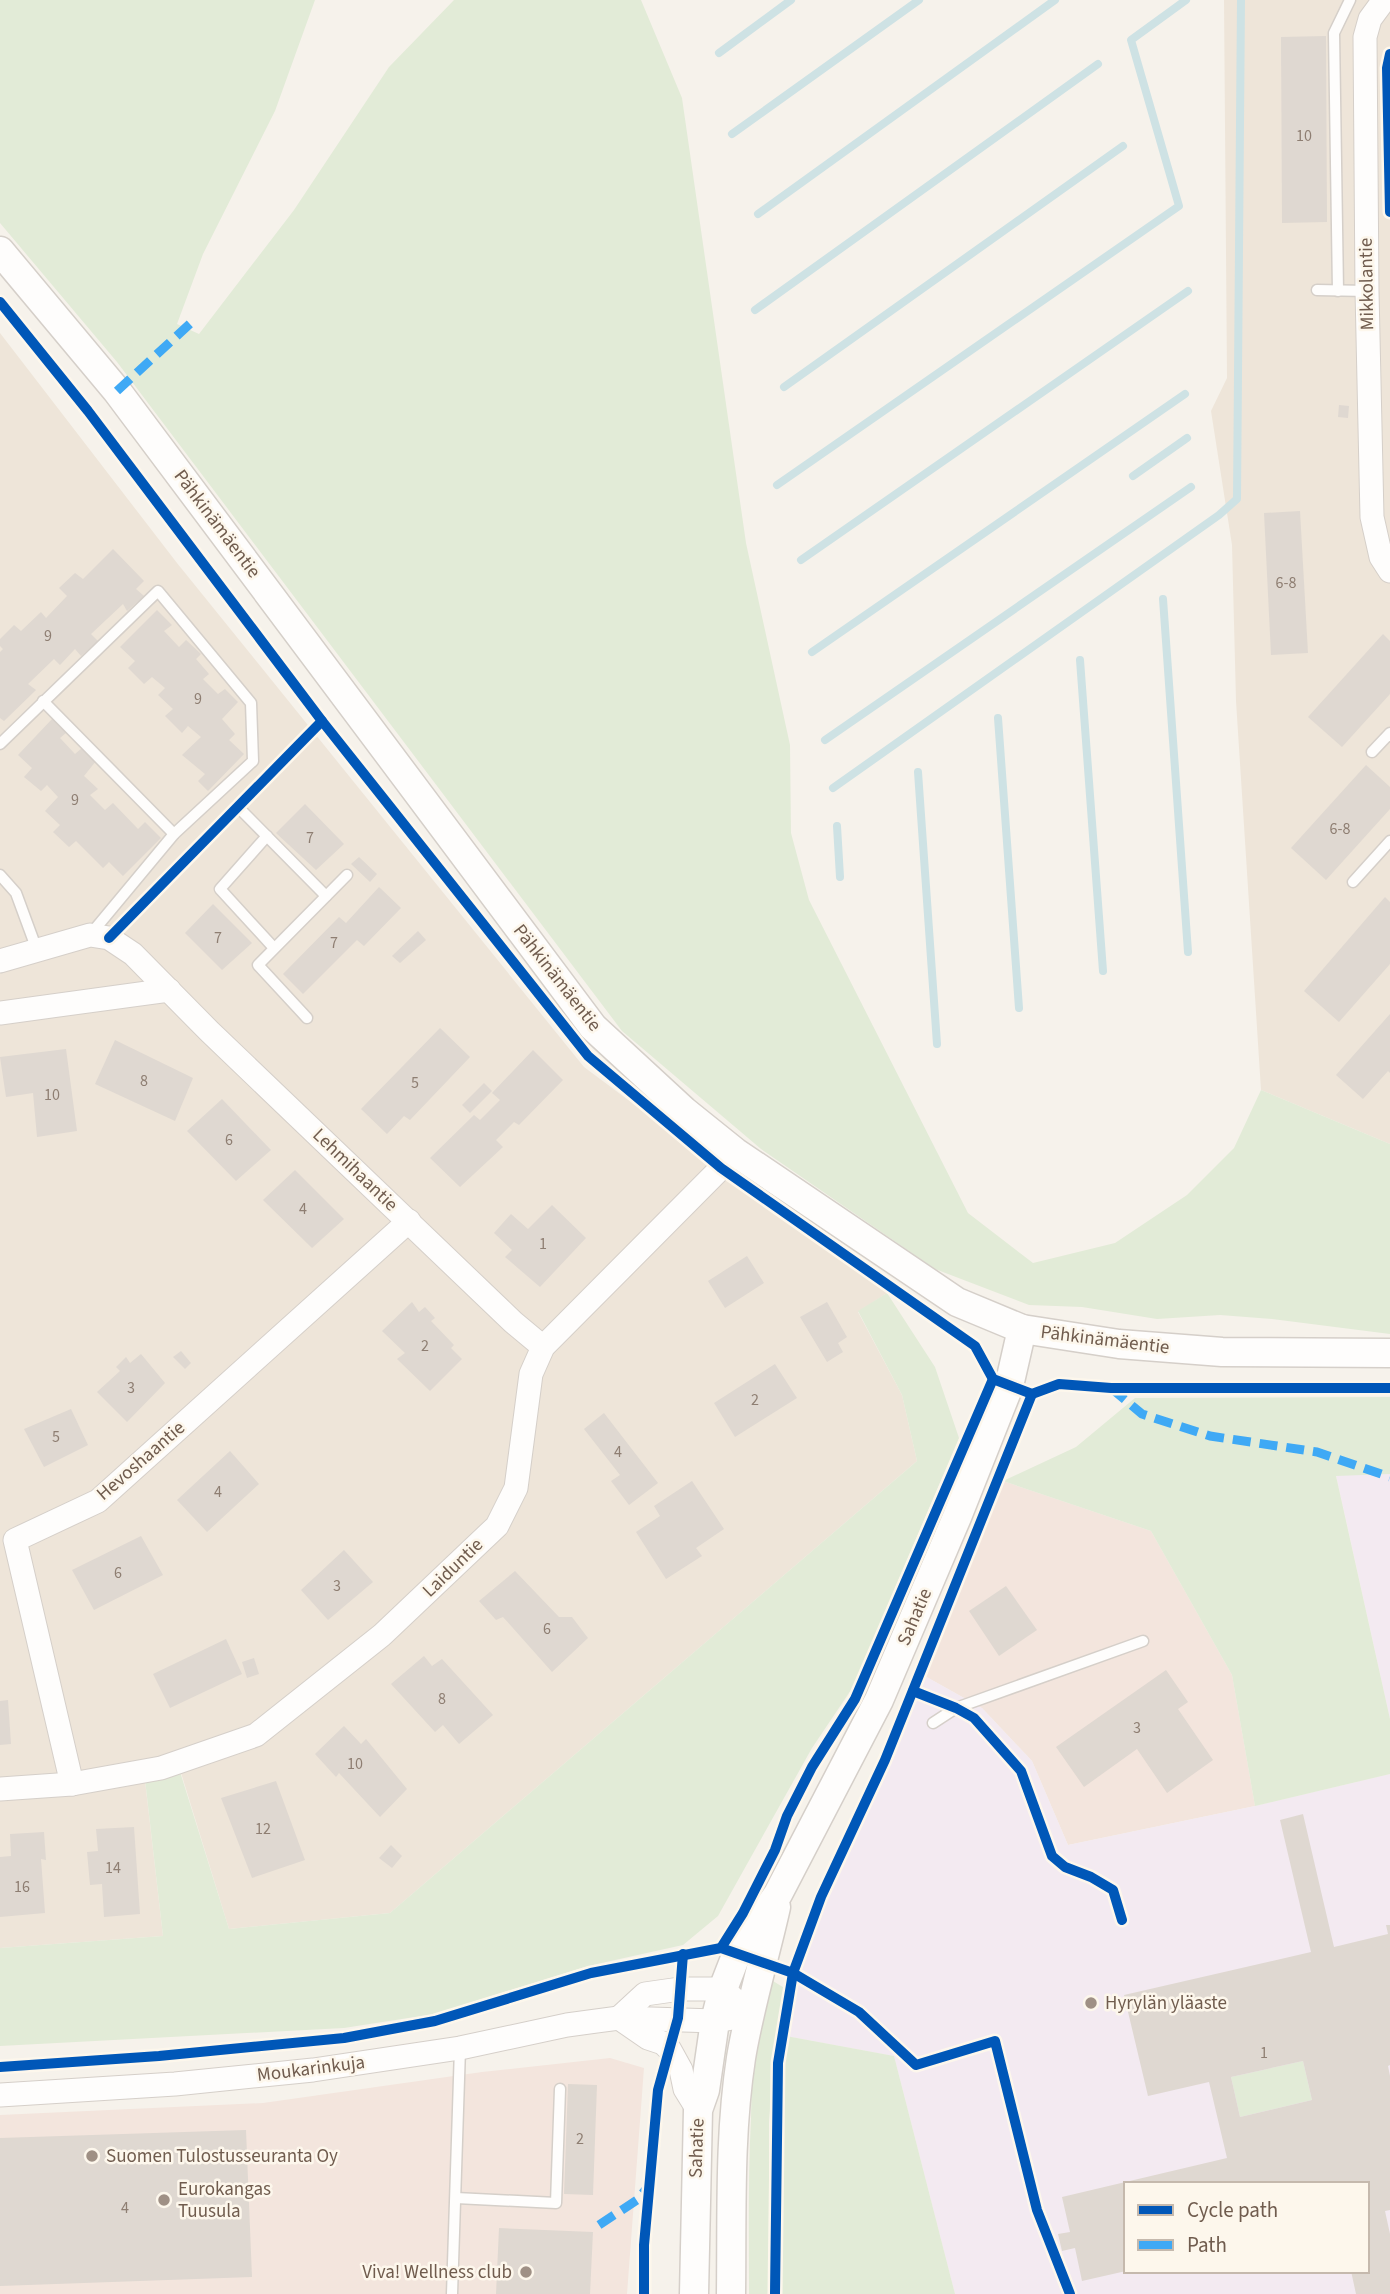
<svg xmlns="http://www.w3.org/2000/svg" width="1390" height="2294" font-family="'Source Sans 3',sans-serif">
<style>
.residential{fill:#eee5d9}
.commercial{fill:#f3e5dd}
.education{fill:#f3eaf1;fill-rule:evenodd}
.green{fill:#e2ebd7}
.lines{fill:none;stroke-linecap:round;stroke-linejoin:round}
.stream{stroke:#cee2e4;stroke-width:8}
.building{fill:#dfd8d1;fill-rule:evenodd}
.service-casing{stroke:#d5cfc9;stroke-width:13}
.minor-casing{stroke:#d5cfc9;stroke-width:25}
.tertiary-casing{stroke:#d5cfc9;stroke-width:31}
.service{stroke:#fefdfc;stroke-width:10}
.minor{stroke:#fefdfc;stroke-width:23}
.tertiary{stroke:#fefdfc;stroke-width:28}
.quiet{stroke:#3fa9f5;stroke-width:9;stroke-dasharray:18 9;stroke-linecap:butt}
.cycleway-casing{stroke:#fdf7ec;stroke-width:15}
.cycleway{stroke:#0057b8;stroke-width:10}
.poi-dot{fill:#9f9085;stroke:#fdf7ec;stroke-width:2.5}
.labels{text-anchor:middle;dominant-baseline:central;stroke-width:5;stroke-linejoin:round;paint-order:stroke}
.number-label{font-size:16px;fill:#8e7e72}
.street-label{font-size:19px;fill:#705c4e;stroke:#fdf7ec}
.poi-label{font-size:19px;fill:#705c4e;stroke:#fdf7ec;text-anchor:start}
</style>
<rect width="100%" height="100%" fill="#f6f2eb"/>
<!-- residential -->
<g class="residential">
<polygon points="1224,0 1390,0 1390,1144 1261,1090 1236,701 1232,545 1211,411 1227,378"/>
<polygon points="0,333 177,563 584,1067 887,1293 858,1312 902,1395 917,1461 390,1913 229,1929 178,1763 144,1772 163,1936 0,1948"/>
</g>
<!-- commercial -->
<g class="commercial">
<polygon points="1003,1481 1151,1531 1232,1675 1255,1806 1068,1845 1032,1761 982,1708 923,1675"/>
<polygon points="610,2058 644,2068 627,2294 0,2294 0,2115 263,2103 482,2072"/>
</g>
<!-- education -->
<g class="education">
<polygon points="1390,1474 1390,1719 1336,1475"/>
<path d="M923,1675L982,1708L1032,1761L1068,1845L1255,1806L1390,1774V2294H955L894,2056L786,2036L797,1971L844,1858L890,1757ZM1126,2184H1367V2271H1126Z"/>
</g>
<!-- green -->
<g class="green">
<polygon points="0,0 315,0 275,111 203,254 177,324 199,334 294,210 389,67 454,0 641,0 682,98 746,543 790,745 791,833 809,900 968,1213 1033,1263 1115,1243 1187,1195 1234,1148 1261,1090 1390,1144 1390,1334 1272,1319 1220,1315 1157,1319 1082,1307 1029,1305 935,1269 761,1149 622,1031 117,362 0,223"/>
<polygon points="887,1293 935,1367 959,1438 853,1687 812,1748 718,1916 683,1945 588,1966 434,2014 344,2028 0,2046 0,1948 163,1936 144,1771 177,1762 229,1929 390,1913 917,1461 902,1395 858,1311"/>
<polygon points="1390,1397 1390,1474 1336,1476 1390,1719 1390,1774 1255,1806 1232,1675 1151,1531 1003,1481 1076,1447 1135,1398"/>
<path d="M773,1981L786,1989L774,2064L769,2122V2294H749C749,2235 748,2176 751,2118C752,2072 754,2023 773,1981Z"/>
<polygon points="786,2036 894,2056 955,2294 781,2294 782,2063"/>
<polygon points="1303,2061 1312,2100 1240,2117 1231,2077"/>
</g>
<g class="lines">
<!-- stream -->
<g class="stream">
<polyline points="719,53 791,0"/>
<polyline points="732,134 919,0"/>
<polyline points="758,214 1055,0"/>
<polyline points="755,310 1098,64"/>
<polyline points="784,387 1123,146"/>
<polyline points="1133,476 1187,438"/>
<polyline points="777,485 1179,206 1131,40 1186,0"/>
<polyline points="801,560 1188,291"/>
<polyline points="1163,599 1188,952"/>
<polyline points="812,652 1185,394"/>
<polyline points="1080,660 1103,971"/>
<polyline points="998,718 1019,1008"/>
<polyline points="825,740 1191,487"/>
<polyline points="918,772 937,1044"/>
<polyline points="833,788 1219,515 1237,499 1241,0"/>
<polyline points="837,826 840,877"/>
</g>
</g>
<!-- building -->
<g class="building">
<polygon points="1326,36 1327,222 1282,223 1281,37"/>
<polygon points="1339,405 1349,406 1348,418 1338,417"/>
<polygon points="1300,511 1308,653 1271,655 1264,513"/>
<polygon points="113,549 144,581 136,589 144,596 127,611 123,604 91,634 98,641 81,656 75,649 60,665 54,659 28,684 36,690 4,721 0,718 0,652 3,649 0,646 0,639 14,625 21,631 41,612 46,618 67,596 59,588 75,573 83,579"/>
<polygon points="157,610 172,625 164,631 179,647 186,640 201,654 196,659 209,674 203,679 218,694 225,689 238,702 222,719 235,734 229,740 244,754 208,791 198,781 205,774 182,755 201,737 188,726 182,733 165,716 173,709 158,695 165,688 152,677 144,684 128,668 135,661 120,647"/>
<polygon points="1383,634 1390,641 1390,694 1342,747 1308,717"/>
<polygon points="53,718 67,732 60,738 75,754 82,748 96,761 84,776 98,789 90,795 105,810 113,803 138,829 145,822 161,838 123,876 109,862 103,868 76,841 69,847 53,832 60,825 45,811 58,797 47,785 41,791 24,777 32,768 18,755"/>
<polygon points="1366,765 1390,787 1390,809 1326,880 1291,848"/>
<polygon points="305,804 344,844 316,870 276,833"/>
<polygon points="359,857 377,874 370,882 351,864"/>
<polygon points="379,887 401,908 364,946 357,940 303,994 283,974 339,917 346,923"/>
<polygon points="1385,897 1390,902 1390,964 1339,1022 1304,991"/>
<polygon points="213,904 252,943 222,970 185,933"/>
<polygon points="418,931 426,940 400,963 392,956"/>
<polygon points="1390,1014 1390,1073 1388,1071 1363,1099 1336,1075"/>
<polygon points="440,1028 470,1057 410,1120 404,1116 387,1134 361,1109"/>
<polygon points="115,1040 193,1078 175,1121 95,1084"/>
<polygon points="66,1049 77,1131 37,1137 33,1093 6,1097 0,1057"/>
<polygon points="533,1050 563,1080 519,1125 514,1122 496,1140 503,1147 460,1187 430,1158 474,1115 480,1120 500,1100 492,1093"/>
<polygon points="484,1083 492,1091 470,1113 462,1105"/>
<polygon points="222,1099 271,1150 236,1181 187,1131"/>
<polygon points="295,1170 344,1219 312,1248 263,1200"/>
<polygon points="552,1205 586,1238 540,1287 505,1257 512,1250 494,1233 511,1214 528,1229"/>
<polygon points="747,1256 764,1283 725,1308 708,1281"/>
<polygon points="412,1302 419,1312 425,1307 435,1318 431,1321 454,1345 451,1348 462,1359 430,1391 397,1359 405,1353 382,1331"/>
<polygon points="827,1302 847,1337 838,1343 843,1352 827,1362 800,1317"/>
<polygon points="181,1351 191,1363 185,1369 173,1357"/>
<polygon points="141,1354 165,1383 127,1422 97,1392 120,1371 116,1367 126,1357 130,1363"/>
<polygon points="775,1364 797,1398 735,1437 714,1403"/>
<polygon points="71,1409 88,1445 44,1467 24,1429"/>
<polygon points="604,1413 658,1483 629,1505 611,1481 620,1475 584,1429"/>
<polygon points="230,1451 259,1484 207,1532 177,1500"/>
<polygon points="692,1481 724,1529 696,1548 702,1556 666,1579 636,1532 660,1516 654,1506"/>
<polygon points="141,1536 163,1575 94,1610 72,1570"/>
<polygon points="344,1550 373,1582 328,1620 301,1590"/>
<polygon points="515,1571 559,1617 572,1617 588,1638 552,1672 503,1617 496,1620 479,1601"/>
<polygon points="1006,1586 1037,1630 999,1656 969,1611"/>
<polygon points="226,1639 242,1674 170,1708 153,1674"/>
<polygon points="424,1656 432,1666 442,1659 493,1715 459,1744 443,1725 435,1732 391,1684"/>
<polygon points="254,1658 259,1674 247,1678 242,1662"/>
<polygon points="1166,1670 1188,1702 1178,1709 1213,1760 1167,1793 1137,1749 1084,1787 1056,1747"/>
<polygon points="8,1700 11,1744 0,1745 0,1701"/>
<polygon points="344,1726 361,1744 366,1739 407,1789 380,1817 339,1773 336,1777 315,1754"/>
<polygon points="276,1781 305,1860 252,1878 221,1798"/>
<path d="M1303,1814L1334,1947L1388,1934L1386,1925H1390V2065L1388,2066L1390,2076V2210L1385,2211L1390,2234V2294H1356L1351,2271H1367V2184H1126V2271L1082,2281L1075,2248L1062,2251L1058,2234L1070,2232L1062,2197L1227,2158L1209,2082L1148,2096L1124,1995L1311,1952L1280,1820ZM1303,2061L1312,2100L1240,2117L1231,2077Z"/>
<polygon points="134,1827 140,1914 104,1917 102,1884 90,1885 87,1852 98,1851 96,1829"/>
<polygon points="44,1832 46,1860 41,1859 45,1913 0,1917 0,1857 11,1856 10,1834"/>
<polygon points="391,1845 402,1856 392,1868 379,1858"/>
<polygon points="568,2084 597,2085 593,2195 564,2194"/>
<polygon points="246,2130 252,2277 0,2286 0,2138"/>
<polygon points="499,2228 593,2232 590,2294 496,2294"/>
</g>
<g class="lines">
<!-- service casing -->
<g class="service-casing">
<g id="service">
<polyline points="1317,290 1367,291"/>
<polyline points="1338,291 1334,33 1350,0"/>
<polyline points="43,701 174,834"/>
<polyline points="0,744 158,591 251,703 253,761 174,834 90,935"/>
<polyline points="1372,752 1390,733"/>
<polyline points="237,806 326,896"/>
<polyline points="267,836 220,889 274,948"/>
<polyline points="0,875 16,893 37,950"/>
<polyline points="1353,882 1390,841"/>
<polyline points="307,1018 258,965 347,875"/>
<polyline points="933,1723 956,1708 1143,1641"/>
<polyline points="456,2198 556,2203 560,2089"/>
<polyline points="452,2294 460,2048"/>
</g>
</g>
<!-- minor casing -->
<g class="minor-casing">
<g id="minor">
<polyline points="1384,0 1370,19 1365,37 1367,291 1372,517 1381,557 1390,571"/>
<polyline points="0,961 90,935 109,938 133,954 209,1031 513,1322 543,1347"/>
<polyline points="0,1013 169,990"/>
<polyline points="72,1784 15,1540 98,1501 409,1221"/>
<polyline points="0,1789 72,1784 161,1768 256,1735 382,1635 497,1526 516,1488 531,1374 543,1347 721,1168 735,1152"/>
<polyline points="619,2018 645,1994 680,1989 723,1989 735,2000"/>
<polyline points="619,2018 648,2038 663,2043 670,2050 681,2070 685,2089 698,2110"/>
<polyline points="0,2095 175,2084 313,2070 460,2048 567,2025 619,2018 715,2021 751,2015"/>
</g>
</g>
<!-- tertiary casing -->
<g class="tertiary-casing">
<g id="tertiary">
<polyline points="0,251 117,391 593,1027 684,1111 735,1152 957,1302 1022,1329 1119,1344 1222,1352 1390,1353"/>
<polyline points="694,2294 698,2110 705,2090 715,2021 723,1989 737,1953 778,1894 879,1700 957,1517 1009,1386 1022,1329"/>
<path d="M731,2294C732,2216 729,2136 741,2058C749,2009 765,1956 776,1907"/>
</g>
</g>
<!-- service -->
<use href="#service" class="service"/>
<!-- minor -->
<use href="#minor" class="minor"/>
<!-- tertiary -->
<use href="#tertiary" class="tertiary"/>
<!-- quiet -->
<g class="quiet">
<polyline points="117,391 193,321"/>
<polyline points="1111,1388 1142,1414 1210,1436 1317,1452 1390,1477"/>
<polyline points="599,2225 637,2200 648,2187"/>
</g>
<!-- cycleway casing -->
<g class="cycleway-casing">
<g id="cycleway">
<polyline points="1390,54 1387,68 1390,212"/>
<polyline points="0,302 88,411 322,721 588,1056 721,1168 975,1346 993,1379 1032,1394 1059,1384 1111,1388 1390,1388"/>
<polyline points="109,938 322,721"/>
<polyline points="913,1691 956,1708 974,1718 1021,1771 1052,1856 1065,1867 1091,1877 1113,1890 1122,1920"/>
<polyline points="721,1948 743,1913 775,1850 787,1816 812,1767 855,1699 993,1379"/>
<polyline points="0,2067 159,2056 344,2038 435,2021 591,1973 721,1948 793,1973 859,2012 916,2065 995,2041 1037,2210 1070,2294"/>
<polyline points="644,2294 644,2245 658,2090 678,2018 683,1954"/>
<polyline points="775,2294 778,2063 793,1973 821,1897 885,1760 1032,1394"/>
</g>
</g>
<!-- cycleway -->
<use href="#cycleway" class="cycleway"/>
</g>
<!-- markers -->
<g class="poi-dot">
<circle cx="1091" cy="2003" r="7"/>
<circle cx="92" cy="2156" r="7"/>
<circle cx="164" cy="2200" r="7"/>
<circle cx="526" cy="2272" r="7"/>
</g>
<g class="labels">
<!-- number labels -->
<g class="number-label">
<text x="1304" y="136">10</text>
<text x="1286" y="583">6-8</text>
<text x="48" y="636">9</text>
<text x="198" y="699">9</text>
<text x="75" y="800">9</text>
<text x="1340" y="829">6-8</text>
<text x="310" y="838">7</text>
<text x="218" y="938">7</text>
<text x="334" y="943">7</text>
<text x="144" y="1081">8</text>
<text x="415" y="1083">5</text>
<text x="52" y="1095">10</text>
<text x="229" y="1140">6</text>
<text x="303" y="1209">4</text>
<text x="543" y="1244">1</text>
<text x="425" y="1346">2</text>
<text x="131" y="1388">3</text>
<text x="755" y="1400">2</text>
<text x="56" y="1437">5</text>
<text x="618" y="1452">4</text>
<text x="218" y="1492">4</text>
<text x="118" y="1573">6</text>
<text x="337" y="1586">3</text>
<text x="547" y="1629">6</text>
<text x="442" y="1699">8</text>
<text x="1137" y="1728">3</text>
<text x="355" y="1764">10</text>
<text x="263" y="1829">12</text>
<text x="113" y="1868">14</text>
<text x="22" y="1887">16</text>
<text x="1264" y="2053">1</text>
<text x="580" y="2139">2</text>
<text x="125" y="2208">4</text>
</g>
<!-- street labels -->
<g class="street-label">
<text transform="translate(1367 284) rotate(-91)">Mikkolantie</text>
<text transform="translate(217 524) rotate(53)">Pähkinämäentie</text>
<text transform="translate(557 978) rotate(52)">Pähkinämäentie</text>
<text transform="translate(355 1170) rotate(44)">Lehmihaantie</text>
<text transform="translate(1105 1340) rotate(7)">Pähkinämäentie</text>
<text transform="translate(141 1461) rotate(-41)">Hevoshaantie</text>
<text transform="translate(453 1568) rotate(-44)">Laiduntie</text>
<text transform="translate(915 1617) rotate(-67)">Sahatie</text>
<text transform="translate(311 2069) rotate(-7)">Moukarinkuja</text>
<text transform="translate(697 2148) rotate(-88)">Sahatie</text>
</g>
<!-- poi labels -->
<g class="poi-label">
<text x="1105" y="2003">Hyrylän yläaste</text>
<text x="106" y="2156">Suomen Tulostusseuranta Oy</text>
<text x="178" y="2189">Eurokangas<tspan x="178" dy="22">Tuusula</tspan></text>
<text x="512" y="2272" text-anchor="end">Viva! Wellness club</text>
</g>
</g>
<!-- legend -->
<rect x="1124" y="2182" width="245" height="91" fill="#fdf7ec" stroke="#c5b9ad" stroke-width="2"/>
<rect x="1138" y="2205" width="35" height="10" fill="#0057b8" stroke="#c5b9ad" stroke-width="2"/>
<text x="1187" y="2217" font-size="21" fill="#705c4e">Cycle path</text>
<rect x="1138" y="2240" width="35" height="10" fill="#3fa9f5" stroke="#c5b9ad" stroke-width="2"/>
<text x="1187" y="2252" font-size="21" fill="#705c4e">Path</text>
</svg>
